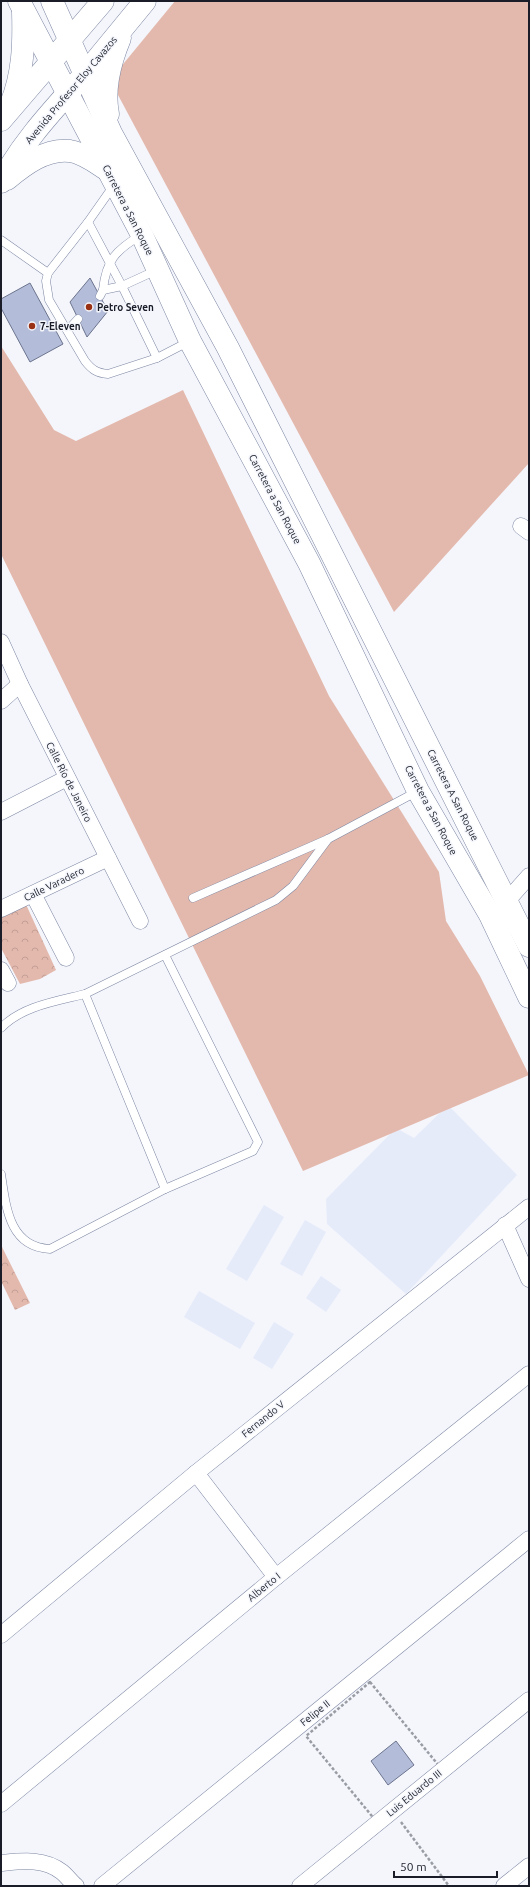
<svg xmlns="http://www.w3.org/2000/svg" width="530" height="1887" font-family="Ubuntu,sans-serif">
<style>
.built{fill:#e6ebfa}
.grass{fill:#e4b9ad}
.park{fill:url(#park-crowns)}
.building{fill:#b3bdd9;stroke:#6c748e}
.lines{fill:none;stroke-linecap:round;stroke-linejoin:round}
.lane-casing{stroke:#7e87a2;stroke-width:9}
.street-casing{stroke:#7e87a2;stroke-width:17}
.secondary-casing{stroke:#7e87a2;stroke-width:23}
.path{stroke:#9a9ca4;stroke-width:2.5;stroke-dasharray:3 2;stroke-linecap:butt}
.lane{stroke:#fff;stroke-width:8}
.street{stroke:#fff;stroke-width:16}
.secondary{stroke:#fff;stroke-width:22}
.poi-dot{fill:#993115;stroke:#f4f6fc;stroke-width:1.5}
.labels{text-anchor:middle;dominant-baseline:central;stroke-width:3;stroke-linejoin:round;paint-order:stroke}
.street-label{font-size:10px;fill:#1a1d28;stroke:#f4f6fc}
.poi-label{font-size:10px;font-weight:bold;fill:#1a1d28;stroke:#f4f6fc;text-anchor:start}
</style>
<defs>
<pattern id="park-crowns" width="20" height="18" patternUnits="userSpaceOnUse"><rect width="20" height="18" fill="#e4b9ad"/><path d="M2 6a3 3 0 1 1 6 0M12 15a3 3 0 1 1 6 0" fill="none" stroke="#c39f95"/></pattern>
</defs>
<rect width="100%" height="100%" fill="#f4f6fc"/>
<!-- built -->
<g class="built">
<polygon points="448,1105 517,1175 406,1294 327,1224 326,1199 396,1128 414,1138"/>
<polygon points="264,1205 284,1217 247,1281 226,1269"/>
<polygon points="305,1220 326,1232 302,1276 280,1264"/>
<polygon points="321,1276 341,1290 326,1312 306,1298"/>
<polygon points="199,1291 255,1323 240,1349 184,1317"/>
<polygon points="274,1322 294,1334 272,1369 253,1358"/>
</g>
<!-- grass -->
<g class="grass">
<polygon points="175,1 529,1 529,463 394,612 110,80"/>
<polygon points="1,346 54,430 76,441 183,390 329,696 439,872 446,921 480,976 529,1075 303,1171 1,554"/>
</g>
<!-- park -->
<g class="park">
<polygon points="24,900 56,970 40,979 20,984 1,948 1,911"/>
<polygon points="1,1245 30,1303 15,1310 1,1281"/>
</g>
<!-- building -->
<g class="building">
<polygon points="90,278 108,311 87,337 70,302"/>
<polygon points="30,283 63,344 30,362 1,308 1,299"/>
<polygon points="396,1741 414,1765 388,1785 371,1761"/>
</g>
<g class="lines">
<!-- lane casing -->
<g class="lane-casing">
<g id="lane">
<path d="M114,185L88,222L48,273L46,281L49,300L85,361C92,370 97,373 108,374L157,358L190,341"/>
<polyline points="88,222 122,286 157,358"/>
<polyline points="1,240 48,273"/>
<path d="M103,290C106,260 116,250 141,235"/>
<polyline points="100,296 103,290 122,286 157,270"/>
<polyline points="68,330 78,319"/>
<polyline points="193,898 328,839 418,791"/>
<path d="M1,1028C22,1006 57,1001 85,994"/>
<path d="M1,1174C6,1207 9,1247 50,1249L165,1189L253,1151L258,1142L165,955"/>
<polyline points="165,1189 85,994 276,900 293,886 328,839"/>
</g>
</g>
<!-- street casing -->
<g class="street-casing">
<g id="street">
<polyline points="521,526 529,532"/>
<polyline points="1,642 20,684 140,921"/>
<polyline points="1,701 20,684"/>
<polyline points="1,812 67,778"/>
<polyline points="33,894 66,958"/>
<polyline points="507,901 529,876"/>
<polyline points="1,909 108,858"/>
<polyline points="1,970 8,983"/>
<polyline points="505,1225 529,1279"/>
<polyline points="196,1473 276,1577"/>
<polyline points="1,1635 196,1473 529,1207"/>
<polyline points="1,1804 276,1577 529,1374"/>
<path d="M1,1863C22,1861 44,1858 62,1872C67,1876 71,1882 76,1886"/>
<polyline points="102,1886 529,1539"/>
<polyline points="300,1886 529,1700"/>
<polyline points="504,1886 529,1866"/>
</g>
</g>
<!-- secondary casing -->
<g class="secondary-casing">
<g id="secondary">
<polyline points="19,1 142,235 190,341 309,563 418,791 490,915 529,997"/>
<polyline points="52,1 111,133 228,348 529,946"/>
<path d="M11,104C23,74 24,45 23,12"/>
<path d="M108,114C103,88 110,62 120,38"/>
<polyline points="1,120 103,1"/>
<path d="M7,179C24,165 46,148 70,151C83,153 95,162 106,169"/>
<path d="M1,182C24,140 54,109 85,74C105,50 125,25 145,1"/>
</g>
</g>
<!-- path -->
<g class="path">
<polygon points="370,1682 440,1767 376,1821 306,1736"/>
<polyline points="401,1822 449,1886"/>
</g>
<!-- lane -->
<use href="#lane" class="lane"/>
<!-- street -->
<use href="#street" class="street"/>
<!-- secondary -->
<use href="#secondary" class="secondary"/>
</g>
<!-- markers -->
<g class="poi-dot">
<circle cx="89" cy="307" r="4"/>
<circle cx="32" cy="326" r="4"/>
</g>
<g class="labels">
<!-- street labels -->
<g class="street-label">
<text transform="translate(71 90) rotate(-50)">Avenida Profesor Eloy Cavazos</text>
<text transform="translate(128 210) rotate(63)">Carretera a San Roque</text>
<text transform="translate(275 499) rotate(62)">Carretera a San Roque</text>
<text transform="translate(69 782) rotate(63)">Calle Río de Janeiro</text>
<text transform="translate(453 795) rotate(63)">Carretera A San Roque</text>
<text transform="translate(431 810) rotate(62)">Carretera a San Roque</text>
<text transform="translate(54 884) rotate(-26)">Calle Varadero</text>
<text transform="translate(263 1419) rotate(-39)">Fernando V</text>
<text transform="translate(264 1587) rotate(-39)">Alberto I</text>
<text transform="translate(315 1713) rotate(-39)">Felipe II</text>
<text transform="translate(414 1793) rotate(-39)">Luis Eduardo III</text>
</g>
<!-- poi labels -->
<g class="poi-label">
<text x="97" y="307">Petro Seven</text>
<text x="40" y="326">7-Eleven</text>
</g>
</g>
<!-- border -->
<rect width="530" height="1887" fill="none" stroke="#1a1d28" stroke-width="4"/>
<!-- scale -->
<path d="M394 1871v6h103v-6" fill="none" stroke="#1a1d28" stroke-width="2"/>
<text x="400" y="1871" font-size="12" fill="#1a1d28" stroke="#f4f6fc" stroke-width="3" paint-order="stroke">50 m</text>
</svg>
